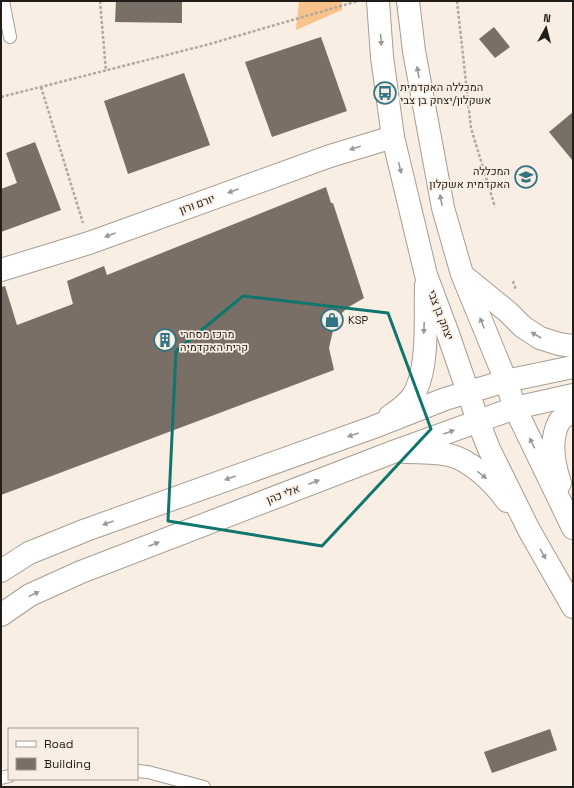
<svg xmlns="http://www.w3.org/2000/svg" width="574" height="788" font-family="'Space Grotesk',Heebo,sans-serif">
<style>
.green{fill:#f8c38b}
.building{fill:#796f66}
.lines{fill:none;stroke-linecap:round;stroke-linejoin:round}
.lane-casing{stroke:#a79d93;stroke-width:14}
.street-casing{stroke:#a79d93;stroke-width:24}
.secondary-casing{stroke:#a79d93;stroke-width:24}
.path{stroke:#b1a89f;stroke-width:2.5;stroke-dasharray:3 2;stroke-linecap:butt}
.lane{stroke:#fff;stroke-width:12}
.street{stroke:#fff;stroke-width:22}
.secondary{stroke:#fff;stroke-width:22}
.oneway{fill:#9b9998}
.marked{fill:none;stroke:#0f766e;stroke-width:3;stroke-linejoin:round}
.labels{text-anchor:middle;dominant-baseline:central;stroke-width:3.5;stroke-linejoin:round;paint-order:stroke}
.poi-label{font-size:11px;fill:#211d19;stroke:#f9eee3;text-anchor:start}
.street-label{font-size:11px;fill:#211d19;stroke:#f9eee3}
</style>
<rect width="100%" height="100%" fill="#f9eee3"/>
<!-- green -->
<polygon class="green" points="299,1 342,1 342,10 296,30"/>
<!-- building -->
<g class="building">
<polygon points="116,1 182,1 182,23 115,22"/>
<polygon points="494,27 510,47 495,58 479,39"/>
<polygon points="321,37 347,111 272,137 245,62"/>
<polygon points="184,73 210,145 128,174 104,101"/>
<polygon points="573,112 573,161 549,132"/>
<polygon points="35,142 61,210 1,232 1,189 17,183 6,153"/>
<polygon points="326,187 331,203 333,203 364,298 347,308 339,316 334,326 329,348 334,370 1,495 1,287 5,286 17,325 73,304 67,281 104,266 107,275"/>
<polygon points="550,729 557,750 492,773 484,752"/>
</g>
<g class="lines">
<!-- lane casing -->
<g class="lane-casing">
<g id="lane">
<polyline points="3,1 10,37"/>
<polyline points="137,771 148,772 204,787"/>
<polyline points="1,778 9,776"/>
</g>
</g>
<!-- street casing -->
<g class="street-casing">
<polyline id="street" points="1,270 89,243 330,156 393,137"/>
</g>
<!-- secondary casing -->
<g class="secondary-casing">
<g id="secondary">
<polyline points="378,1 382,57 393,137 426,275 447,331 478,421 489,449 529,530 573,607"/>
<polyline points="408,1 414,51 443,208 462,274 506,381 515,408 573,528"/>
<polyline points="465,277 508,312 523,327 540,338 559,344 573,346"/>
<path d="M390,416C399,410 412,400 416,390C429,362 425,315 426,285"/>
<path d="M405,452C419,452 434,452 449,455C471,460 494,483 507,501"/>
<path d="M560,483C554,465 549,441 559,422C561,418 569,414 573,410"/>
<polyline points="1,571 29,553 86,530 374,427 445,399 506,381 573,367"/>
<polyline points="1,615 30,595 81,572 393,452 515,408 573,395"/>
</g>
</g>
<!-- path -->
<g class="path">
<polyline points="100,1 106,71"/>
<polyline points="457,1 471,128 495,207"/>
<polyline points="41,87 83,223"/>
<polyline points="1,97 206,45 358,1"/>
<polyline points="513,281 516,290"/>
</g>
<!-- lane -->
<use href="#lane" class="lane"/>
<!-- street -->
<use href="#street" class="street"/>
<!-- secondary -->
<use href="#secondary" class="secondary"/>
</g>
<!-- one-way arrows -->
<defs><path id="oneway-solid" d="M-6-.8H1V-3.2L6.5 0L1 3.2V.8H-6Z"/></defs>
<g class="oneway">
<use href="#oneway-solid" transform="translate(381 40) rotate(86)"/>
<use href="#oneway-solid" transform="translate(418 72) rotate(-100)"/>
<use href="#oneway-solid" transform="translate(355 148) rotate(163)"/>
<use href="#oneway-solid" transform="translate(400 168) rotate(76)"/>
<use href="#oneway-solid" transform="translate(233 191) rotate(160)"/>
<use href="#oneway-solid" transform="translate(441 200) rotate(-101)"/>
<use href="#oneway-solid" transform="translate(110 235) rotate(160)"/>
<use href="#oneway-solid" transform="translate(482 323) rotate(-112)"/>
<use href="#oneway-solid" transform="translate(424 328) rotate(92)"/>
<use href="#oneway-solid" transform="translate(536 335) rotate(-150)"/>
<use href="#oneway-solid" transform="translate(449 432) rotate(-20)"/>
<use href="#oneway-solid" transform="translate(353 435) rotate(161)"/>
<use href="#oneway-solid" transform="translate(532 443) rotate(-116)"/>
<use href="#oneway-solid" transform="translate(482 475) rotate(37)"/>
<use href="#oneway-solid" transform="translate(230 478) rotate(160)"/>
<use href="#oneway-solid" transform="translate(314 482) rotate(-21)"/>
<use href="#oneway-solid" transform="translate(108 523) rotate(160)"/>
<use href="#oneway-solid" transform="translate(154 544) rotate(-21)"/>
<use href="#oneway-solid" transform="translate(543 554) rotate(60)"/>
<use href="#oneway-solid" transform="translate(34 594) rotate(-26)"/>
</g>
<!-- marked area -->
<path class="marked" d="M243,296L388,313L431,429L322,546L168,521L176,351Z"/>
<!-- icons -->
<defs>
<g id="bus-ring" transform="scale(1.15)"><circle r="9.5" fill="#f9eee3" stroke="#317485" stroke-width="1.5"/><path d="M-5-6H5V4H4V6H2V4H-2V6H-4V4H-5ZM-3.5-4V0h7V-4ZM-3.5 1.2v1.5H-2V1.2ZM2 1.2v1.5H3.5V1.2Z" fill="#317485"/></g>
<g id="university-ring" transform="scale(1.15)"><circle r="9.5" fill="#f9eee3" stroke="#317485" stroke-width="1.5"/><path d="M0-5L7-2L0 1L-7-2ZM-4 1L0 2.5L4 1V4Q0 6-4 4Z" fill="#317485"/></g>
<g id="shop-ring" transform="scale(1.15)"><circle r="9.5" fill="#f9eee3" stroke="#317485" stroke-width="1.5"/><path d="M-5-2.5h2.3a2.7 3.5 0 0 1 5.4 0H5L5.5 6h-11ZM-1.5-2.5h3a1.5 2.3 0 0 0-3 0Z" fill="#317485"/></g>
<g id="building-ring" transform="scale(1.15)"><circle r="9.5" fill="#f9eee3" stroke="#317485" stroke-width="1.5"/><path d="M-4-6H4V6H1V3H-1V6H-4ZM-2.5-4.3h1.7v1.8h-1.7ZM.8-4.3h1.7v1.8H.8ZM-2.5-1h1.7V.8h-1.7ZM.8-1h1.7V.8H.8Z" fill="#317485"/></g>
</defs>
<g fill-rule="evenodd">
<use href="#bus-ring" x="385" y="93"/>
<use href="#university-ring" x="526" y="177"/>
<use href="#shop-ring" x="332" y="320"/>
<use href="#building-ring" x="165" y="340"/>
</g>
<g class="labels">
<!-- poi labels -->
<g class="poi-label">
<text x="400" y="87">המכללה האקדמית<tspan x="400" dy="13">אשקלון/יצחק בן צבי</tspan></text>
<text x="510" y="171" text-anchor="end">המכללה<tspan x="510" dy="13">האקדמית אשקלון</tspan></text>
<text x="348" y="320">KSP</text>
<text x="180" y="334">מרכז מסחרי<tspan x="180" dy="13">קרית האקדמיה</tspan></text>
</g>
<!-- street labels -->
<g class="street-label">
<text transform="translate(197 204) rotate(-20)">יורם ורון</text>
<text transform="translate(441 315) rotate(69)">יצחק בן צבי</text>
<text transform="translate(283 494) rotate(-21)">אלי כהן</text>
</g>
</g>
<!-- border -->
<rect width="574" height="788" fill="none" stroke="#211d19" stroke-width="4"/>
<!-- legend -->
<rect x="8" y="728" width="130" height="52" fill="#f9eee3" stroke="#a39a92"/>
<rect x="16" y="741" width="20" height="6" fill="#ffffff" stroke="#a39a92"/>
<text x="44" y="748" font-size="12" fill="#211d19">Road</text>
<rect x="16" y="758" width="20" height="12" fill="#796f66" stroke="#a39a92"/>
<text x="44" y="768" font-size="12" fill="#211d19">Building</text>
<!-- north arrow -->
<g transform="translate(546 28) rotate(7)" stroke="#f9eee3" stroke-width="3" paint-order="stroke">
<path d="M0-3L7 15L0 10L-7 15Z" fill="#211d19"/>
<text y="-6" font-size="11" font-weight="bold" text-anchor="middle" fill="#211d19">N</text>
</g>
</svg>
